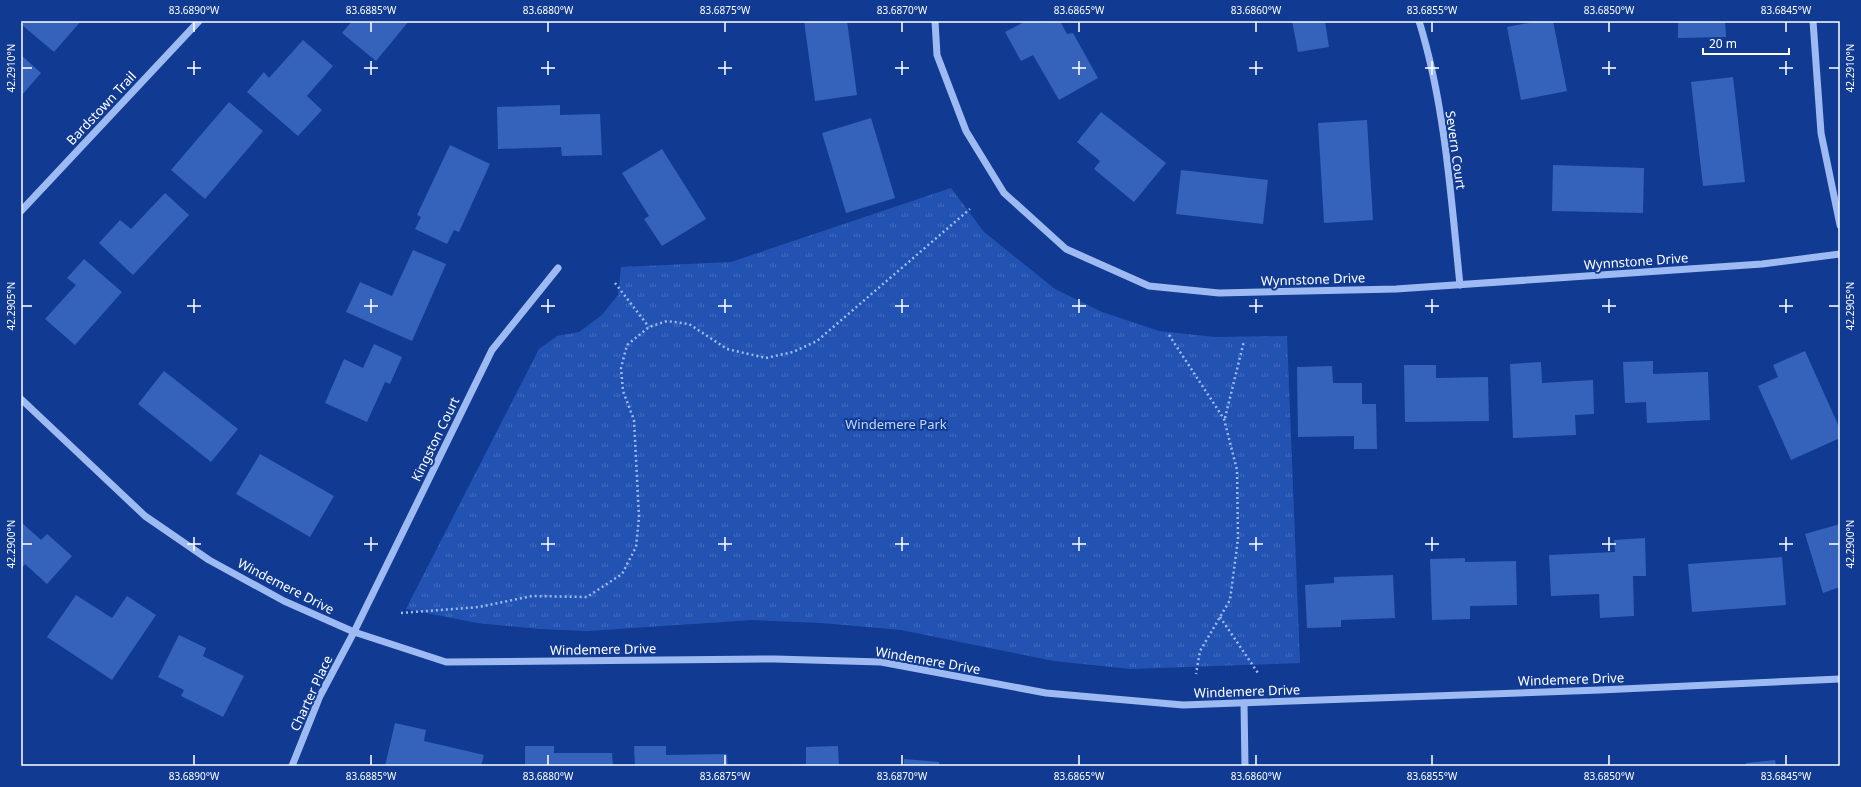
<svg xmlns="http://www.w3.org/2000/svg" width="1861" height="787" font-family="'Noto Sans',sans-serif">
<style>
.park{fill:url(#park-tufts)}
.building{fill:#3562ba}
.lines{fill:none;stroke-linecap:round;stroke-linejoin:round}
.path{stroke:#9ebaf3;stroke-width:2.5;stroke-dasharray:2 3;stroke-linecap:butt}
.minor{stroke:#9ebaf3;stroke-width:7}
.ticks{fill:none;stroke:#fff;stroke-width:1.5}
.labels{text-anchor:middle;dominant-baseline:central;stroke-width:4;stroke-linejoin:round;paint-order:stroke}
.street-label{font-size:13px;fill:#fff;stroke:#113b92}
.park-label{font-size:13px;fill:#c5d8fd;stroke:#113b92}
.neatline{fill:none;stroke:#fff;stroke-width:1.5}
.ticks-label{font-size:10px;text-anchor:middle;fill:#fff}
</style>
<defs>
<pattern id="park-tufts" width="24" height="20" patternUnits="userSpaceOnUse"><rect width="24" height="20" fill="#2353b2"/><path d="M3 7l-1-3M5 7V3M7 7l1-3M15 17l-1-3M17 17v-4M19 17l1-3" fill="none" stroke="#446dbe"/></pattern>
</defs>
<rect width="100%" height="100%" fill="#113b92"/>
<!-- park -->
<polygon class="park" points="951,188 984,232 1055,289 1102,312 1159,331 1215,337 1287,336 1300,663 1131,669 1054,661 901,630 822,623 752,620 588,631 540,629 477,623 406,609 539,349 557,336 579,332 602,315 618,295 621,267 731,262"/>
<!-- building -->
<g class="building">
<polygon points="25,21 81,21 54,52 22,25"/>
<polygon points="352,21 409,21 376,61 342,33"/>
<polygon points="804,21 847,21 857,95 815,101"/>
<polygon points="1026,21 1042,21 1043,23 1046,21 1060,21 1067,34 1073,33 1098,78 1059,100 1033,55 1021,61 1005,32"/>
<polygon points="1292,21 1325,21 1329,47 1298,52"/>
<polygon points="1538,21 1553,21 1567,91 1521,100 1507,27"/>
<polygon points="1678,21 1725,21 1726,37 1678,38"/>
<polygon points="303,40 333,66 307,96 322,110 298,136 247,92 264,72 269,78"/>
<polygon points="21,55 41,73 21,96"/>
<polygon points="1733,77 1745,182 1703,186 1691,82"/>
<polygon points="229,102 263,131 205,199 171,170"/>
<polygon points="560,105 560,115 600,114 602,155 562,156 561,147 498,149 497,107"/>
<polygon points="1101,112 1166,163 1134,202 1094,169 1100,161 1077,142"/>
<polygon points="871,118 895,198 846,213 822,133"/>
<polygon points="1367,120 1373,220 1324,223 1318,123"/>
<polygon points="450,145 490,164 459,232 454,230 447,244 415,229 421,217 417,215"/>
<polygon points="662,149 706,219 662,246 644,219 649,216 622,173"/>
<polygon points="1553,165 1644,168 1643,213 1552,211"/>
<polygon points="1181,170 1268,180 1263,224 1176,214"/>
<polygon points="165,193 189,215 133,275 99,243 120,220 131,229"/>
<polygon points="413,250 446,264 412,341 346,312 360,282 392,296"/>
<polygon points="84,259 122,292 75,345 45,319 76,285 67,278"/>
<polygon points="374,344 402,357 390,384 385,382 367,422 325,403 344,359 363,368"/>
<polygon points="1805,351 1840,429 1840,438 1791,460 1758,386 1778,377 1773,365"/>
<polygon points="1653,361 1653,374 1708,372 1710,420 1647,423 1646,402 1625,403 1623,362"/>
<polygon points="1541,362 1542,383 1593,380 1594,414 1575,415 1576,435 1513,438 1510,364"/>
<polygon points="1404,365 1436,365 1436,378 1488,377 1489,421 1405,422"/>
<polygon points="1332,366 1333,383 1362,383 1362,404 1376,404 1377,449 1354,449 1354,436 1298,437 1297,367"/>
<polygon points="164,371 238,429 211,462 138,404"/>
<polygon points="260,454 334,496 310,537 236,494"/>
<polygon points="21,522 41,540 47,534 72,556 47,584 25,564 21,569"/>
<polygon points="1840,524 1840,587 1823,593 1805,534"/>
<polygon points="1645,538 1646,576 1633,576 1634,616 1600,618 1599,594 1551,596 1549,555 1615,552 1614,540"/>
<polygon points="1782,557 1786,605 1692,612 1688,564"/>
<polygon points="1465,558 1465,562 1516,561 1517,605 1470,606 1470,619 1432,620 1430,559"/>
<polygon points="1393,575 1395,618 1341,620 1341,627 1307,628 1305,585 1334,583 1334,577"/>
<polygon points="76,595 112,618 127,596 156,615 112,680 47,637"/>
<polygon points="179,635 206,648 203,656 244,676 223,717 181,696 184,690 158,677"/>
<polygon points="395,723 426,730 424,741 484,755 481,766 385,766"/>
<polygon points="525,746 554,746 554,753 612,753 613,766 525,766"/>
<polygon points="634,746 666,746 666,755 727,754 728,766 635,766"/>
<polygon points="838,746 839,766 774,766 806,764 806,747"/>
<polygon points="904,759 939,762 939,766 904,766"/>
<polygon points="1775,760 1776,766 1746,766 1746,763"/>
</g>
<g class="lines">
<!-- path -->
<g class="path">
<polyline points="615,283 649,327"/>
<polyline points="1169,335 1224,419 1237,470 1238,539 1230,600 1200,651 1196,674"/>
<polyline points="1225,418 1244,341"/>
<polyline points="401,613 479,607 532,596 587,597 622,574 636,547 639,517 634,420 623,391 621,368 627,345 649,327 667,321 689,324 727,349 766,358 793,352 817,341 970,209"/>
<polyline points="1220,617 1258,673"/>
</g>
<!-- minor -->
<g class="minor">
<polyline points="935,21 937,55 966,131 1004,193 1066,249 1149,286 1219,293 1396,289 1762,264 1840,254"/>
<path d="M1419,21C1445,104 1451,198 1460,285"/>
<polyline points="1813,21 1821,133 1840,225"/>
<polyline points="21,211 199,21"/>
<polyline points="21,399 145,516 209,560 284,601 354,632 446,662 775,659 881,662 1046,693 1183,705 1600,690 1840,679"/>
<polyline points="1244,703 1245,766"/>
<polyline points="292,766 320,696 354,632 492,350 558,268"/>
</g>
</g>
<!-- ticks -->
<path class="ticks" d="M194,22V32M371,22V32M548,22V32M725,22V32M902,22V32M1079,22V32M1256,22V32M1432,22V32M1609,22V32M1786,22V32M194,61V75M371,61V75M548,61V75M725,61V75M902,61V75M1079,61V75M1256,61V75M1432,61V75M1609,61V75M1786,61V75M22,68H32M187,68H201M364,68H378M541,68H555M718,68H732M895,68H909M1072,68H1086M1249,68H1263M1425,68H1439M1602,68H1616M1779,68H1793M1829,68H1839M194,299V313M371,299V313M548,299V313M725,299V313M902,299V313M1079,299V313M1256,299V313M1432,299V313M1609,299V313M1786,299V313M22,306H32M187,306H201M364,306H378M541,306H555M718,306H732M895,306H909M1072,306H1086M1249,306H1263M1425,306H1439M1602,306H1616M1779,306H1793M1829,306H1839M194,537V551M371,537V551M548,537V551M725,537V551M902,537V551M1079,537V551M1256,537V551M1432,537V551M1609,537V551M1786,537V551M22,544H32M187,544H201M364,544H378M541,544H555M718,544H732M895,544H909M1072,544H1086M1249,544H1263M1425,544H1439M1602,544H1616M1779,544H1793M1829,544H1839M194,755V765M371,755V765M548,755V765M725,755V765M902,755V765M1079,755V765M1256,755V765M1432,755V765M1609,755V765M1786,755V765"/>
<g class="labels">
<!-- street labels -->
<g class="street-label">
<text transform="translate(101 108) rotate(-47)">Bardstown Trail</text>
<text transform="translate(1456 150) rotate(82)">Severn Court</text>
<text transform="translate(1636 261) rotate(-4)">Wynnstone Drive</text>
<text transform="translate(1313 279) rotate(-2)">Wynnstone Drive</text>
<text transform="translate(435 439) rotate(-64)">Kingston Court</text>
<text transform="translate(286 586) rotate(27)">Windemere Drive</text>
<text transform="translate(603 649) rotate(-1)">Windemere Drive</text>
<text transform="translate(928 660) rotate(10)">Windemere Drive</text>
<text transform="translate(1571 679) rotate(-2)">Windemere Drive</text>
<text transform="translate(1247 691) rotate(-2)">Windemere Drive</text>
<text transform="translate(311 693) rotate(-65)">Charter Place</text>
</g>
<!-- park labels -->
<g class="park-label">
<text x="896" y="424">Windemere Park</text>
</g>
</g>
<!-- border -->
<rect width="1861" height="787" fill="none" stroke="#113b92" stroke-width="44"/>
<!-- scale -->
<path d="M1703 48v6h86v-6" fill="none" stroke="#ffffff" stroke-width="2"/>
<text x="1709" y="48" font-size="12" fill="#ffffff" stroke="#113b92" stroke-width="3" paint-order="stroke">20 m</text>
<rect x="22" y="22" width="1817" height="743" class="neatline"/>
<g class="ticks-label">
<text x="194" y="14">83.6890°W</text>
<text x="371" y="14">83.6885°W</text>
<text x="548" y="14">83.6880°W</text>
<text x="725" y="14">83.6875°W</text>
<text x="902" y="14">83.6870°W</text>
<text x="1079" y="14">83.6865°W</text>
<text x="1256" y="14">83.6860°W</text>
<text x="1432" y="14">83.6855°W</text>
<text x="1609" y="14">83.6850°W</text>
<text x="1786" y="14">83.6845°W</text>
<text transform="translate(11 68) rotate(-90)" y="4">42.2910°N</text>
<text transform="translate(1850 68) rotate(-90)" y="4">42.2910°N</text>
<text transform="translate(11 306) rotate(-90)" y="4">42.2905°N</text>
<text transform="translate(1850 306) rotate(-90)" y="4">42.2905°N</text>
<text transform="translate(11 544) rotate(-90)" y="4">42.2900°N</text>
<text transform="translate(1850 544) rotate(-90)" y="4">42.2900°N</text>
<text x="194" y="780">83.6890°W</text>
<text x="371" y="780">83.6885°W</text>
<text x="548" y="780">83.6880°W</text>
<text x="725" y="780">83.6875°W</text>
<text x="902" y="780">83.6870°W</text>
<text x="1079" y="780">83.6865°W</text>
<text x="1256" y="780">83.6860°W</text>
<text x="1432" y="780">83.6855°W</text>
<text x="1609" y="780">83.6850°W</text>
<text x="1786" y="780">83.6845°W</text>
</g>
</svg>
